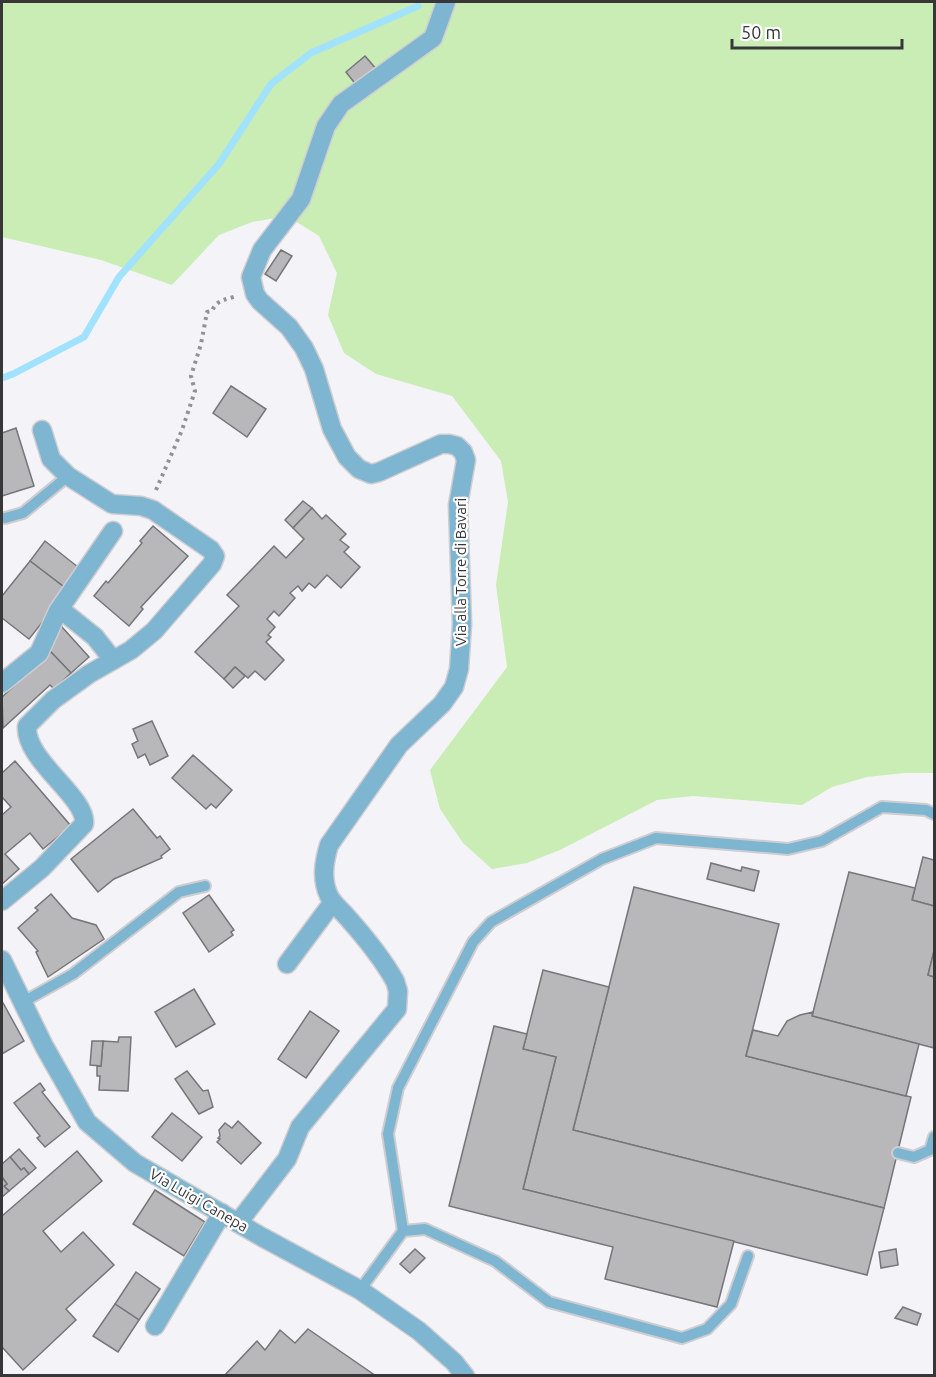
<svg xmlns="http://www.w3.org/2000/svg" width="936" height="1377" font-family="Ubuntu,sans-serif">
<style>
.green{fill:#c9edb4}
.lines{fill:none;stroke-linecap:round;stroke-linejoin:round}
.stream{stroke:#a1e2fe;stroke-width:7}
.building{fill:#b8b7ba;stroke:#767578;stroke-width:1.5}
.lane-casing{stroke:#cecdd1;stroke-width:14}
.street-casing{stroke:#cecdd1;stroke-width:21}
.path{stroke:#919093;stroke-width:4;stroke-dasharray:3 4.5;stroke-linecap:butt}
.lane{stroke:#7eb5d0;stroke-width:10}
.street{stroke:#7eb5d0;stroke-width:18}
.labels{text-anchor:middle;dominant-baseline:central;stroke-width:4.5;stroke-linejoin:round;paint-order:stroke}
.street-label{font-size:15px;fill:#373638;stroke:#fff}
</style>
<rect width="100%" height="100%" fill="#f4f3f7"/>
<!-- green -->
<polygon class="green" points="2,2 934,2 934,773 904,773 867,777 832,787 802,805 693,796 657,800 560,850 527,863 492,869 463,843 440,809 430,770 507,667 496,585 508,502 501,461 452,396 376,374 344,353 328,315 337,273 319,236 287,216 252,222 219,235 172,285 101,260 2,237"/>
<g class="lines">
<!-- stream -->
<polyline class="stream" points="2,378 13,374 84,337 119,277 219,164 271,84 311,53 418,6"/>
</g>
<!-- building -->
<g class="building">
<polygon points="365,56 377,70 357,86 346,72"/>
<polygon points="281,250 292,256 276,281 265,274"/>
<polygon points="231,386 266,409 247,437 213,413"/>
<polygon points="16,428 34,486 2,496 2,433"/>
<polygon points="303,501 312,508 293,528 285,520"/>
<polygon points="312,508 322,519 326,515 346,534 340,540 349,547 344,552 360,567 341,588 327,575 315,588 309,583 302,591 298,586 290,593 295,598 279,616 274,611 267,619 275,627 268,635 271,637 266,642 284,660 265,680 255,671 248,678 235,667 224,679 195,652 239,606 227,595 255,566 274,546 286,558 304,539 293,528"/>
<polygon points="153,526 188,556 141,607 143,609 129,626 94,596 106,581 108,583 142,543 140,541"/>
<polygon points="45,541 83,571 68,590 30,561"/>
<polygon points="30,561 68,590 29,639 2,618 2,596"/>
<polygon points="58,627 62,627 89,657 71,673 47,648"/>
<polygon points="51,652 71,673 54,689 50,685 3,728 2,697"/>
<polygon points="235,667 245,676 233,688 224,679"/>
<polygon points="152,721 168,756 150,765 145,754 138,758 132,744 138,741 133,729"/>
<polygon points="193,755 232,790 216,808 211,804 206,809 172,778"/>
<polygon points="15,761 71,826 43,849 30,833 5,854 19,869 2,884 2,815 11,807 2,797 2,773"/>
<polygon points="133,809 157,838 160,836 170,849 161,856 162,858 114,879 98,892 71,859"/>
<polygon points="923,857 934,860 934,906 912,900"/>
<polygon points="711,863 741,871 742,867 759,871 754,891 707,879"/>
<polygon points="849,872 915,888 912,900 934,906 934,951 928,975 934,977 934,1048 812,1016"/>
<polygon points="634,887 779,924 746,1056 911,1097 884,1208 573,1130"/>
<polygon points="51,894 72,918 96,925 104,939 48,977 36,952 38,951 18,928 38,910 35,908"/>
<polygon points="209,895 234,930 231,932 233,935 209,952 183,913"/>
<polygon points="934,951 934,977 928,975"/>
<polygon points="543,970 609,987 573,1130 884,1208 867,1275 523,1189 556,1057 523,1049"/>
<polygon points="194,989 215,1024 176,1047 155,1012"/>
<polygon points="2,1001 24,1041 2,1054"/>
<polygon points="310,1011 339,1031 306,1078 278,1059"/>
<polygon points="813,1012 812,1016 919,1044 906,1096 746,1056 753,1030 778,1036 787,1021 800,1015"/>
<polygon points="494,1026 527,1034 523,1049 556,1057 523,1189 734,1241 717,1307 605,1279 613,1247 449,1206"/>
<polygon points="119,1037 131,1037 128,1091 99,1090 100,1076 97,1076 97,1066 101,1066 103,1041 118,1042"/>
<polygon points="92,1041 103,1041 101,1066 90,1065"/>
<polygon points="187,1071 203,1091 208,1090 213,1107 199,1114 175,1079"/>
<polygon points="40,1083 45,1090 42,1092 70,1127 45,1147 37,1138 40,1136 14,1103"/>
<polygon points="172,1113 202,1137 182,1161 152,1137"/>
<polygon points="238,1121 261,1143 241,1164 217,1142 220,1139 218,1138 220,1136 219,1130 225,1123 232,1128"/>
<polygon points="19,1149 36,1168 29,1174 24,1168 21,1170 10,1157"/>
<polygon points="77,1151 102,1181 43,1231 61,1252 83,1232 114,1265 66,1309 76,1320 23,1370 2,1347 2,1216"/>
<polygon points="10,1157 21,1170 24,1168 29,1174 9,1191 4,1186 7,1184 2,1177 2,1164"/>
<polygon points="2,1177 7,1184 4,1186 9,1191 2,1197"/>
<polygon points="155,1190 205,1222 184,1256 133,1224"/>
<polygon points="415,1249 425,1258 410,1273 400,1264"/>
<polygon points="896,1249 898,1265 881,1268 879,1252"/>
<polygon points="136,1272 160,1289 139,1320 115,1304"/>
<polygon points="115,1304 139,1320 118,1352 93,1336"/>
<polygon points="903,1307 921,1314 917,1325 895,1318"/>
<polygon points="308,1329 376,1376 224,1376 257,1341 265,1350 280,1330 295,1343"/>
</g>
<g class="lines">
<!-- lane casing -->
<g class="lane-casing">
<g id="lane">
<polyline points="5,518 23,513 68,476"/>
<polyline points="23,1002 73,974 179,892 205,886"/>
<polyline points="898,1153 914,1157 930,1150 934,1137"/>
<polyline points="403,1231 388,1134 398,1088 473,942 491,922 602,859 656,838 788,849 822,841 882,807 926,810 934,814"/>
<polyline points="360,1290 403,1231 425,1229 495,1261 549,1302 682,1338 707,1329 731,1304 748,1256"/>
</g>
</g>
<!-- street casing -->
<g class="street-casing">
<g id="street">
<polyline points="60,609 95,637 113,660"/>
<polyline points="2,683 39,653 58,611 113,531"/>
<path d="M2,901L42,868L84,824C88,798 24,760 27,726L53,700L89,674L131,650L154,631L212,564L215,556L211,550L153,510L141,506L112,504L68,476L51,459L42,430"/>
<polyline points="2,960 44,1046 87,1122 135,1163 262,1237 360,1290 419,1331 454,1362 465,1376"/>
<polyline points="287,964 333,902"/>
<path d="M238,1223L287,1159L300,1127L397,1009L398,991L395,981C382,958 364,936 347,917C341,910 333,904 329,896C321,879 324,862 329,845L399,745L442,704L454,687L459,669L462,624L458,505L466,460L463,452L457,446L449,444H441L379,472L371,474L359,469L347,457L332,429L314,369L304,348L289,327L260,301L255,294L251,277L262,250L301,199L326,126L341,104L433,38L446,2"/>
<polyline points="155,1326 222,1213"/>
</g>
</g>
<!-- path -->
<path class="path" d="M156,490L182,430L195,391L191,376L201,344L207,312L212,311C217,299 226,300 236,296"/>
<!-- lane -->
<use href="#lane" class="lane"/>
<!-- street -->
<use href="#street" class="street"/>
</g>
<g class="labels">
<!-- street labels -->
<g class="street-label">
<text transform="translate(460 572) rotate(-90)">Via alla Torre di Bavari</text>
<text transform="translate(199 1200) rotate(30)">Via Luigi Canepa</text>
</g>
</g>
<!-- border -->
<rect width="936" height="1377" fill="none" stroke="#373638" stroke-width="6"/>
<!-- scale -->
<path d="M732 39v9h170v-9" fill="none" stroke="#373638" stroke-width="3"/>
<text x="741" y="39" font-size="18" fill="#373638" stroke="#ffffff" stroke-width="4.5" paint-order="stroke">50 m</text>
</svg>
